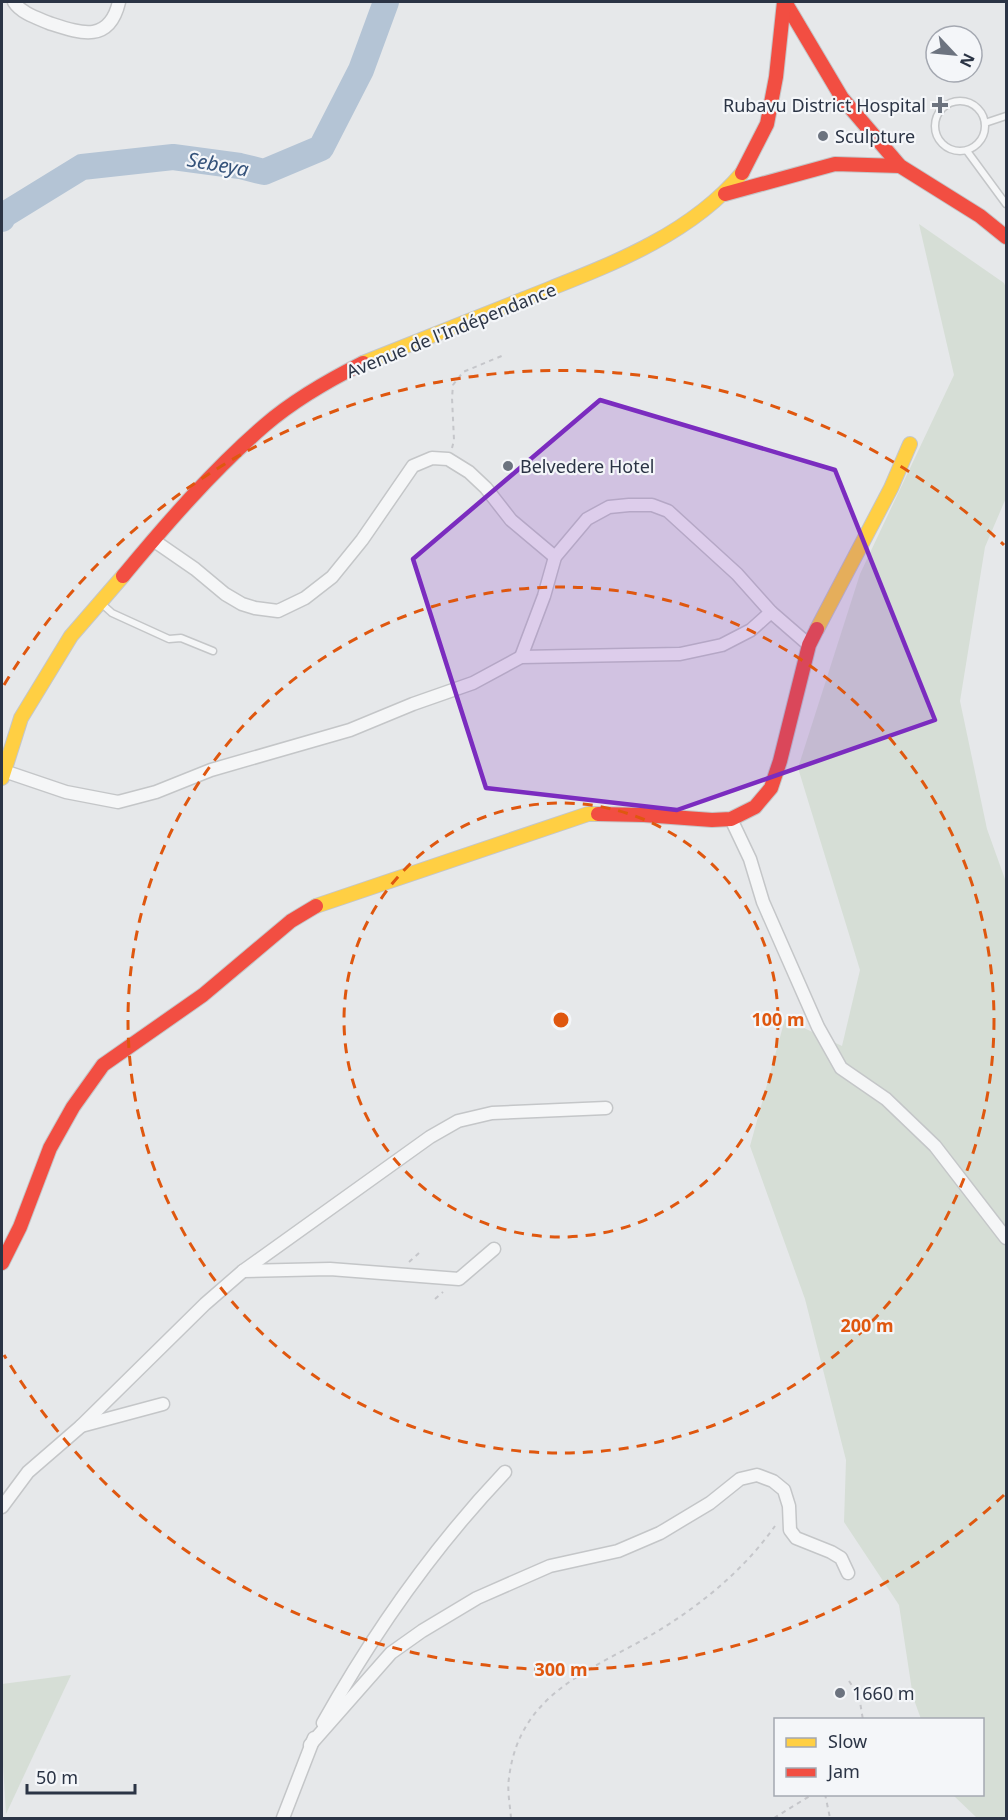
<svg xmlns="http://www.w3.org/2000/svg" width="1008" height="1820" font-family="'Noto Sans',sans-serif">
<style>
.green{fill:#d6ded6}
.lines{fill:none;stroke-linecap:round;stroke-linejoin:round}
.river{stroke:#b4c4d5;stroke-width:26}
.lane-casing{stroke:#c4c6c8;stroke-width:9}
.street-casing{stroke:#c4c6c8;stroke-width:15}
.slow-casing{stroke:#c4c6c8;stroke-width:16}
.jam-casing{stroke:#c4c6c8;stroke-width:16}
.path{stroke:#c5c6ca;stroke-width:2;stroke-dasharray:4.5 4.5;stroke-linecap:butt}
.lane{stroke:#f5f6f7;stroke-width:6}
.street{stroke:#f5f6f7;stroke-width:12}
.slow{stroke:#ffcf43;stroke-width:14}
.jam{stroke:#f24e42;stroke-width:14}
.marked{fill:#7b2cbf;fill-opacity:0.2;stroke:#7b2cbf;stroke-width:4.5;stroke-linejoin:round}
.ring{fill:none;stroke:#df570f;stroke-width:3;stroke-dasharray:10 8}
.poi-dot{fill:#6c737f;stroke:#f4f6f9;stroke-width:2}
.labels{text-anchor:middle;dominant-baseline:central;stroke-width:4.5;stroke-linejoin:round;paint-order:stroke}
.poi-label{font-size:18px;fill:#2b3445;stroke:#f4f6f9;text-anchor:start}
.street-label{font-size:18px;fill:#2b3445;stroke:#f4f6f9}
.water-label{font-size:20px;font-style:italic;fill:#34527a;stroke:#f4f6f9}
.centre{fill:#df570f;stroke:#f4f6f9;stroke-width:3}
.ring-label{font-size:18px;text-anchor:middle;font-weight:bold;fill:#df570f;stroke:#f4f6f9;stroke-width:4.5;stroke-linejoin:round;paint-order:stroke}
</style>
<rect width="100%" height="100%" fill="#e6e8ea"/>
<!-- green -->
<g class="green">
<polygon points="919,224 1004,283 1006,288 1006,498 985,547 960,701 987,829 1006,882 1006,1818 977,1818 953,1795 982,1794 982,1720 921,1719 913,1697 899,1605 844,1522 846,1460 805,1299 750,1146 785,1019 842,1046 860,970 798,768 860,574 954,375"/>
<polygon points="71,1675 6,1814 2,1748 2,1684"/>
</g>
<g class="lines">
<!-- river -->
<polyline class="river" points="2,219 4,215 82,167 173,157 240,166 264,172 321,148 361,70 386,2"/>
<!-- lane casing -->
<g class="lane-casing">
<g id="lane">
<circle cx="960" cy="126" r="25"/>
<polyline points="985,123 1006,116"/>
<polyline points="967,151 1006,204"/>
<polyline points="102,604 112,613 169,639 181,638 213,651"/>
</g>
</g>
<!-- street casing -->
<g class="street-casing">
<g id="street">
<path d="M14,2C21,13 37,18 49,23C80,33 109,44 119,2"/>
<polyline points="153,540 195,569 225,594 242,604 255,608 278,611 305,598 332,577 362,540 413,466 432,458 448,459 469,472 486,488 511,520 555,557"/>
<polyline points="521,657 544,596 555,557 587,519 609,507 629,505 652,505 668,511 737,574 771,612 809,645"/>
<polyline points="4,771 66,792 118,802 156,792 211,770 350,730 413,704 473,683 521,657 680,654 722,645 751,630 771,612"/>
<polyline points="731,819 750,859 763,902 818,1027 841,1068 886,1099 935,1146 1006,1238"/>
<polyline points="243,1271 330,1269 459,1279 494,1249"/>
<polyline points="81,1426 163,1404"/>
<polyline points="2,1507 28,1472 80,1427 205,1304 243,1271 430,1137 458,1121 492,1113 606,1108"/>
<path d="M323,1723C374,1632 433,1548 505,1472"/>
<polyline points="310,1745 391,1653 422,1631 477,1598 550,1566 618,1551 660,1533 710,1503 740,1479 757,1475 773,1481 784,1490 789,1506 790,1530 796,1538 831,1552 841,1558 848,1573"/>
<polyline points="283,1818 314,1738"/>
</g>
</g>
<!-- slow casing -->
<g class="slow-casing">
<g id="slow">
<path d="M363,363C416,342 470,321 524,299C601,268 687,239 742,173"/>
<polyline points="817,629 891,488 910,444"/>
<polyline points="2,778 21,718 71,636 123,576"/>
<polyline points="316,906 588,814 598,814"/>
</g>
</g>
<!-- jam casing -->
<g class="jam-casing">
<g id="jam">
<polyline points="785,2 842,98 900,166 980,216 1006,237"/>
<polyline points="742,173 767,124 776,77 784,2"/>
<polyline points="725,194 835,164 900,166"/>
<path d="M123,576C167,523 213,470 265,425C294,400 329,380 363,363"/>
<polyline points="598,814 644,815 712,820 731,819 755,807 771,788 780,761 809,645 817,629"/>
<polyline points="2,1263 20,1227 50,1148 73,1107 103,1065 203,995 291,921 316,906"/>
</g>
</g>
<!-- path -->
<g class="path">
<polyline points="452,448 454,440 452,398 453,385 463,372 504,355"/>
<polyline points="409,1262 419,1253"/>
<polyline points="435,1299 443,1292"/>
<polyline points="849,1681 859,1696 863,1720"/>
<polyline points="825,1794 830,1818"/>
<path d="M511,1818C510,1805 507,1790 509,1778C519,1693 590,1671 653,1634C700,1606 744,1570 775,1526"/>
<polyline points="774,1818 813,1794"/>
</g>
<!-- lane -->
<use href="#lane" class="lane"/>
<!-- street -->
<use href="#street" class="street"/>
<!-- slow -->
<use href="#slow" class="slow"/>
<!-- jam -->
<use href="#jam" class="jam"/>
</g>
<!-- marked area -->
<path class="marked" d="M600,400L835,470L935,720L677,810L486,788L413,559Z"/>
<!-- distance rings -->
<g class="ring">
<circle cx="561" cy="1020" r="217"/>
<circle cx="561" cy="1020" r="433"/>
<path d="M1004 1495A650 650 0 0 1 4 1355M4 685A650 650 0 0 1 1004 545"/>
</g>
<!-- markers -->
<g class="poi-dot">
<path d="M937 96h6v6h6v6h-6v6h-6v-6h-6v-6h6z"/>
<circle cx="823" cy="136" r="6"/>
<circle cx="508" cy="466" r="6"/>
<circle cx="840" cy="1693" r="6"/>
</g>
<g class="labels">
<!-- poi labels -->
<g class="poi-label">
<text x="926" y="105" text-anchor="end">Rubavu District Hospital</text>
<text x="835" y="136">Sculpture</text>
<text x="520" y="466">Belvedere Hotel</text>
<text x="852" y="1693">1660 m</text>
</g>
<!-- street labels -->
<g class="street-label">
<text transform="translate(451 330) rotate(-22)">Avenue de l'Indépendance</text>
</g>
<!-- water labels -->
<g class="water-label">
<text transform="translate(218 164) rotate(10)">Sebeya</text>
</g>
</g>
<circle cx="561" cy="1020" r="9" class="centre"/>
<g class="ring-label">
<text x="778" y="1026">100 m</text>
<text x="867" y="1332">200 m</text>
<text x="561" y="1676">300 m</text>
</g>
<!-- border -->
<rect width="1008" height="1820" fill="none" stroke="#2b3445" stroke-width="6"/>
<!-- legend -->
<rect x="774" y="1718" width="210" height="78" fill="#f4f6f9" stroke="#a4a8b1" stroke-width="1.5"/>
<rect x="786" y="1738" width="30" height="9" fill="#ffcf43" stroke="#a4a8b1" stroke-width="1.5"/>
<text x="828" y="1748" font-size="18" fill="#2b3445">Slow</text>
<rect x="786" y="1768" width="30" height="9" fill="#f24e42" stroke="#a4a8b1" stroke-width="1.5"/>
<text x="828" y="1778" font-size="18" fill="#2b3445">Jam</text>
<!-- north arrow -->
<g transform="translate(954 54) rotate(116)"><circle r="28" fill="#f4f6f9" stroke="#a4a8b1" stroke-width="1.5"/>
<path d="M0-4.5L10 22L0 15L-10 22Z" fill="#6c737f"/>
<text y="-9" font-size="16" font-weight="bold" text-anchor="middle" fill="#2b3445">N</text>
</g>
<!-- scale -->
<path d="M27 1784v9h108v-9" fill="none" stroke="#2b3445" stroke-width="3"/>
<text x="36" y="1784" font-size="18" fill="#2b3445" stroke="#f4f6f9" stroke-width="4.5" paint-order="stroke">50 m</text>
</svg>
